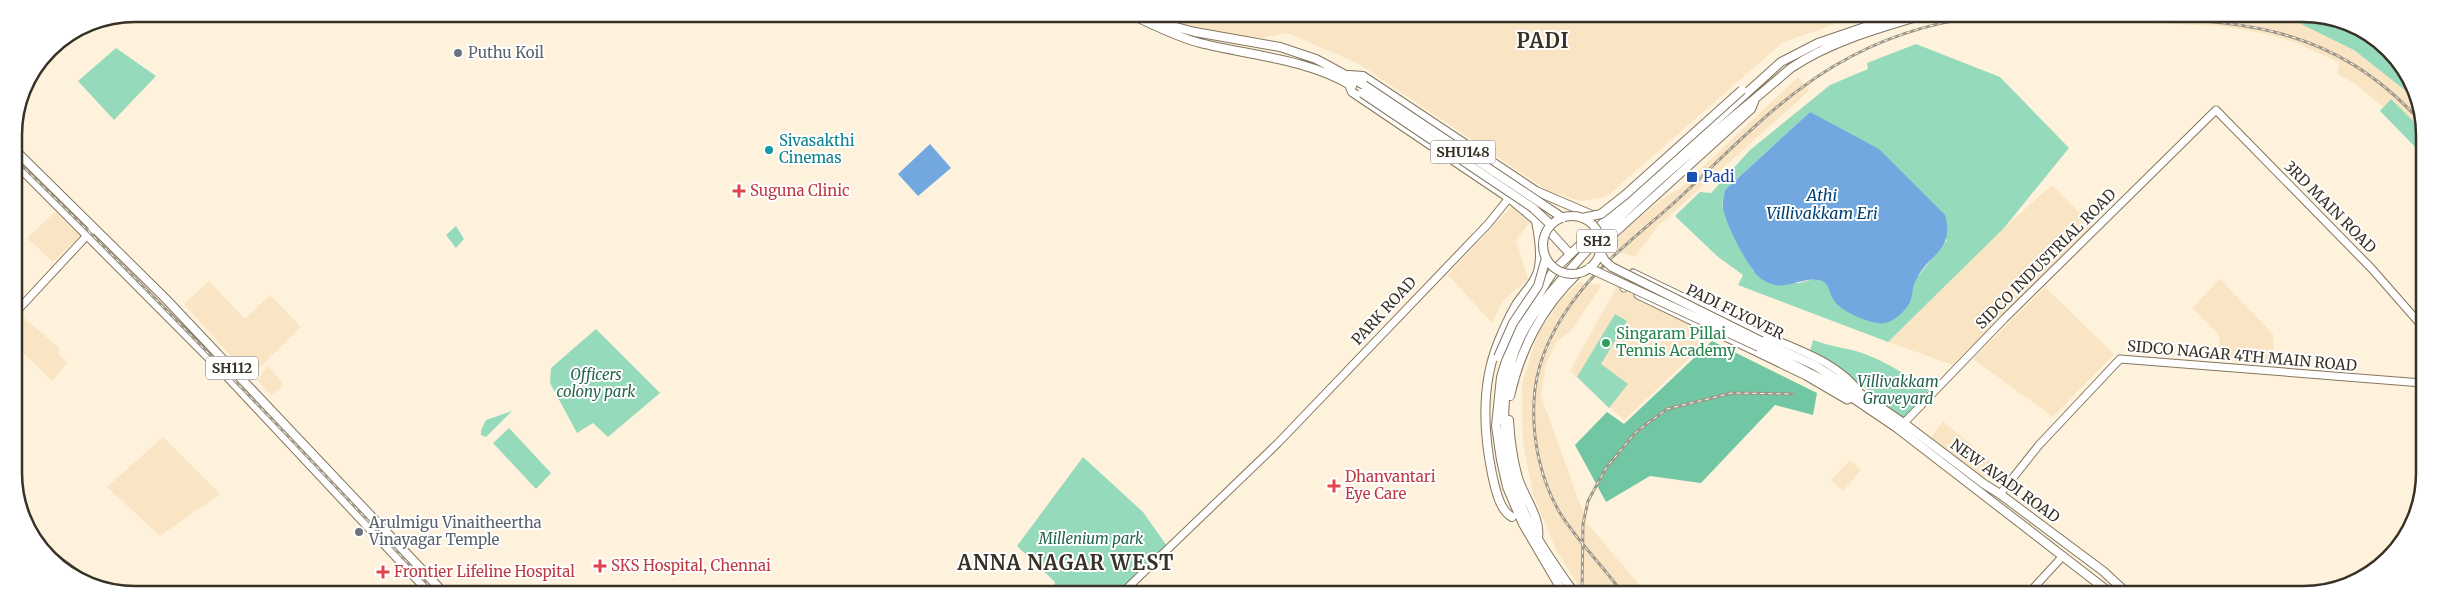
<svg xmlns="http://www.w3.org/2000/svg" width="2438" height="609" viewBox="0 0 2438 609" font-family="Merriweather,serif">
<rect width="100%" height="100%" fill="#fef2dc"/>
<!-- built -->
<path fill="#f9e5c3" d="M1162 15 1859 16 1783 42 1606 197 1582 201 1550 192 1359 64 1287 33 1262 38 1191 30Z
M1969 16H2327L2389 50 2422 112V148L2400 121 2354 83 2337 74 2340 63 2297 43 2263 33 2219 26 2133 22 2010 21 1971 23Z
M1798 77 1809 91 1658 226 1635 257 1622 253 1613 243 1627 228 1662 199 1679 189Z
M2052 185 2093 226 1953 365 1888 342 2004 228Z
M1512 206 1531 221 1516 240 1528 279 1502 302 1492 323 1448 275Z
M55 212 80 236 53 262 27 238Z
M2220 279 2273 334 2274 366 2220 359 2219 335 2192 308Z
M209 281 245 319 270 295 301 327 250 377 184 304Z
M1579 282 1602 285 1572 329 1556 343 1546 364 1541 396 1587 523 1647 594H1584L1557 552 1533 494 1523 444 1522 383 1538 333 1562 299Z
M1617 286 1713 336 1624 420 1570 371Z
M2045 287 2114 354 2053 417 1973 359Z
M22 316 60 349 59 354 67 363 52 381 15 345V323Z
M267 365 284 385 271 395 258 381Z
M1943 421 1995 465 1982 481 1930 439Z
M163 437 220 494 160 536 107 487Z
M1850 460 1861 470 1843 491 1831 480Z"/>
<!-- green -->
<path fill="#94dabb" fill-rule="evenodd" d="M2269 16H2327L2383 46 2395 61 2415 98 2354 50 2299 23Z
M1916 44 2000 77 2069 148 2004 228 1888 342 1738 285 1743 275 1717 256 1675 216 1700 192 1711 193 1750 150 1830 85 1868 69 1867 63ZM1810 112 1947 240 1915 280 1835 302C1831 295 1829 286 1823 281 1814 276 1805 283 1796 283 1782 283 1766 275 1753 271L1726 219 1722 206 1725 190Z
M116 48 156 76 114 120 78 81Z
M2391 99 2422 130V154L2380 111Z
M456 226 464 239 456 248 446 235Z
M1615 314 1627 321 1601 364 1628 384 1609 408 1577 377Z
M596 329 660 393 608 437 593 423 577 433 550 383 551 368Z
M1813 340C1826 345 1839 347 1852 350 1879 357 1906 374 1929 390L1904 419 1859 383 1810 351Z
M512 411 486 437 481 435V430L486 420Z
M509 428 551 473 536 489 493 443Z
M1083 457 1143 512 1167 546 1114 594H1053L1055 582 1017 546Z"/>
<!-- forest -->
<path fill="#71c7a3" d="M1712 341 1817 393 1813 415 1775 405 1701 483 1650 476 1606 502 1575 445 1607 412 1624 424Z"/>
<!-- water -->
<path fill="#72a8df" d="M1810 112 1879 149 1945 215C1955 251 1929 253 1916 280 1912 286 1913 295 1910 302 1904 313 1890 326 1877 323 1865 321 1844 312 1836 303 1829 296 1830 282 1819 280 1806 277 1786 288 1775 285 1766 283 1757 277 1753 270 1742 255 1727 226 1723 209 1722 203 1724 196 1725 190Z
M930 144 951 168 918 196 898 174Z"/>
<g fill="none" stroke-linecap="round" stroke-linejoin="round">
<!-- secondary casing -->
<g stroke="#84765e" stroke-width="9">
<path id="secondary" d="M1624 288 1633 273C1674 293 1716 313 1757 332 1792 348 1839 361 1861 394
M1638 295 1806 376 1847 400 1853 398
M15 313 94 228
M1901 426 2004 319 2216 110 2372 269 2422 326
M2000 494 2039 445 2120 359 2422 383
M44 550 80 576
M1121 594 1278 443 1488 224 1509 198
M2027 595 2062 557"/>
</g>
<!-- primary casing -->
<g stroke="#84765e" stroke-width="10">
<path id="primary" d="M1132 15C1154 25 1177 37 1200 43 1248 55 1308 59 1352 86
M1145 15 1161 23 1195 32 1280 47 1316 59 1364 85
M1349 75 1363 76 1536 191 1592 215
M1349 84 1352 92 1509 198 1550 232 1570 254
M14 149 165 298 444 593
M14 162 226 375 430 593
M1601 245 1751 109 1754 102
M1761 341 1814 365 1861 394 1905 424 1984 484 2000 494 2103 571 2129 595
M1759 347 1835 386 1897 428 2113 595
M1510 396C1521 348 1541 309 1578 273
M1509 420C1510 440 1513 460 1518 478 1524 497 1541 518 1538 537
M1512 517C1499 510 1495 487 1492 474 1483 430 1481 385 1498 343 1503 330 1509 317 1516 305 1522 295 1533 285 1537 274 1543 259 1539 236 1536 221
M1564 594 1523 524 1507 487 1501 460 1496 426 1501 377 1515 332 1554 270 1608 218 1781 62 1818 43 1897 16
M1575 594C1554 564 1530 532 1518 496 1499 445 1498 375 1526 327 1539 304 1558 284 1575 264 1639 191 1718 131 1791 68 1830 42 1876 29 1920 16"/>
</g>
<!-- secondary -->
<use href="#secondary" stroke="#fff" stroke-width="7"/>
<!-- primary -->
<use href="#primary" stroke="#fff" stroke-width="8"/>
<!-- rail casing -->
<g stroke="#a09786" stroke-width="3">
<path id="rail" d="M2062 16C2204 22 2317 6 2422 123
M2387 48 2391 54
M14 158C159 299 298 446 436 593
M1582 594 1583 524 1588 501 1606 468 1636 432 1667 409 1732 393 1793 394
M1623 594C1604 567 1578 542 1560 513 1541 481 1532 440 1534 402 1535 367 1551 332 1571 304 1599 264 1639 234 1675 202 1731 150 1784 91 1852 56 1896 33 1947 18 1996 16"/>
</g>
<!-- rail -->
<use href="#rail" stroke="#fff" stroke-width="1" stroke-dasharray="4" stroke-linecap="butt"/>
<!-- primary-bridge casing -->
<g stroke="#84765e" stroke-width="10" stroke-linecap="butt">
<path id="primary-bridge" d="M1364 85 1563 218
M1362 93 1533 208 1551 225
M1543 245a29 29 0 1 1 58 0a29 29 0 1 1-58 0Z
M1582 218 1601 214 1625 195 1742 90
M1600 252 1605 261 1612 267 1761 341
M1589 268 1759 347
M1498 357 1513 323 1538 286 1546 258"/>
</g>
<!-- primary-bridge -->
<use href="#primary-bridge" stroke="#fff" stroke-width="8"/>
</g>
<!-- markers -->
<g fill="#6b7280" stroke="#fff" stroke-width="2">
<circle cx="458" cy="53" r="5"/>
<circle cx="359" cy="532" r="5"/>
</g>
<circle fill="#0f9aa8" stroke="#fff" stroke-width="2" cx="769" cy="150" r="5"/>
<rect fill="#1a4fb4" stroke="#fff" stroke-width="2" x="1686" y="171" width="12" height="12" rx="2.5"/>
<g fill="#e0444e" stroke="#fff" stroke-width="2">
<path d="M736.5 183.5h5v5h5v5h-5v5h-5v-5h-5v-5h5z"/>
<path d="M1331.5 478.5h5v5h5v5h-5v5h-5v-5h-5v-5h5z"/>
<path d="M597.5 558.5h5v5h5v5h-5v5h-5v-5h-5v-5h5z"/>
<path d="M380.5 564.5h5v5h5v5h-5v5h-5v-5h-5v-5h5z"/>
</g>
<circle fill="#2e9e5b" stroke="#fff" stroke-width="2" cx="1606" cy="343" r="5"/>
<g text-anchor="middle" stroke-width="4" stroke-linejoin="round" paint-order="stroke">
<!-- shield labels -->
<g fill="#fff" stroke="#736f67" stroke-width="1">
<rect x="1430.5" y="140.5" width="65" height="23" rx="4"/>
<rect x="1577" y="229.5" width="40" height="23" rx="4"/>
<rect x="206" y="356.5" width="52" height="23" rx="4"/>
</g>
<g font-size="14" font-weight="bold" fill="#373126">
<text x="1463" y="157">SHU148</text>
<text x="1597" y="246">SH2</text>
<text x="232" y="373">SH112</text>
</g>
<!-- worship labels -->
<g font-size="15" fill="#5b616d" stroke="#fff" text-anchor="start">
<text x="468" y="58">Puthu Koil</text>
<text x="369" y="528">Arulmigu Vinaitheertha<tspan x="369" dy="17">Vinayagar Temple</tspan></text>
</g>
<!-- culture labels -->
<g font-size="15" fill="#0d838f" stroke="#fff" text-anchor="start">
<text x="779" y="146">Sivasakthi<tspan x="779" dy="17">Cinemas</tspan></text>
</g>
<!-- transit labels -->
<g font-size="15" fill="#164399" stroke="#fff" text-anchor="start">
<text x="1703" y="182">Padi</text>
</g>
<!-- health labels -->
<g font-size="15" fill="#be3a42" stroke="#fff" text-anchor="start">
<text x="750" y="196">Suguna Clinic</text>
<text x="1345" y="482">Dhanvantari<tspan x="1345" dy="17">Eye Care</tspan></text>
<text x="611" y="571">SKS Hospital, Chennai</text>
<text x="394" y="577">Frontier Lifeline Hospital</text>
</g>
<!-- street labels -->
<g font-size="15" fill="#373126" stroke="#fff">
<text transform="translate(2330 207) rotate(45)" y="5">3RD MAIN ROAD</text>
<text transform="translate(2046 259) rotate(-45)" y="5">SIDCO INDUSTRIAL ROAD</text>
<text transform="translate(1384 311) rotate(-47)" y="5">PARK ROAD</text>
<text transform="translate(1735 312) rotate(26)" y="5">PADI FLYOVER</text>
<text transform="translate(2242 356) rotate(5)" y="5">SIDCO NAGAR 4TH MAIN ROAD</text>
<text transform="translate(2005 481) rotate(36)" y="5">NEW AVADI ROAD</text>
</g>
<!-- leisure labels -->
<g font-size="15" fill="#27864d" stroke="#fff" text-anchor="start">
<text x="1616" y="339">Singaram Pillai<tspan x="1616" dy="17">Tennis Academy</tspan></text>
</g>
<!-- park labels -->
<g font-size="15" font-style="italic" fill="#23644b" stroke="#fff">
<text x="596" y="380">Officers<tspan x="596" dy="17">colony park</tspan></text>
<text x="1898" y="387">Villivakkam<tspan x="1898" dy="17">Graveyard</tspan></text>
<text x="1091" y="544">Millenium park</text>
</g>
<!-- water labels -->
<g font-size="16" font-style="italic" fill="#004173" stroke="#fff">
<text x="1822" y="201">Athi<tspan x="1822" dy="18">Villivakkam Eri</tspan></text>
</g>
<!-- district labels -->
<g font-size="20" font-weight="bold" letter-spacing="1" fill="#373126" stroke="#fff">
<text x="1543" y="48">PADI</text>
<text x="1066" y="570">ANNA NAGAR WEST</text>
</g>
</g>
<!-- crop -->
<path d="M0 0H2438V609H0ZM135 22H2303A113 113 0 0 1 2416 135V473A113 113 0 0 1 2303 586H135A113 113 0 0 1 22 473V135A113 113 0 0 1 135 22Z" fill="#fff" fill-rule="evenodd"/>
<path fill="none" stroke="#373126" stroke-width="2.5" d="M135 22H2303A113 113 0 0 1 2416 135V473A113 113 0 0 1 2303 586H135A113 113 0 0 1 22 473V135A113 113 0 0 1 135 22Z"/>
</svg>
